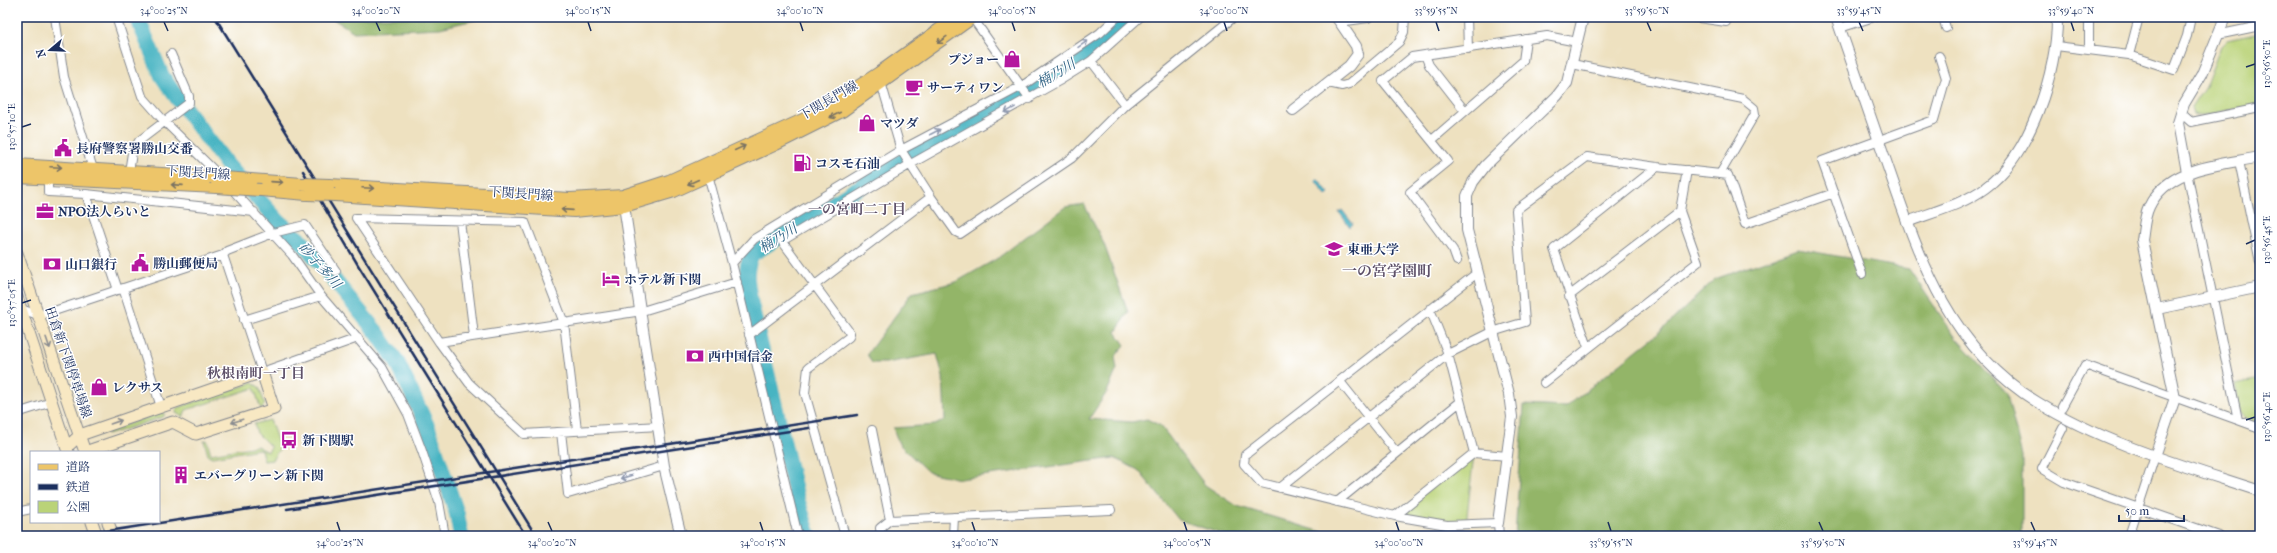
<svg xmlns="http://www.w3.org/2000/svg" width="2277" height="553" viewBox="0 0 2277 553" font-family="'IM FELL French Canon','Noto Serif JP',serif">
<rect width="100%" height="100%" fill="#fff"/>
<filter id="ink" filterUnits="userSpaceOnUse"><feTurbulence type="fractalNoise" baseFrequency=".025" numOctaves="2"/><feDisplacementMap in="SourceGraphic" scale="8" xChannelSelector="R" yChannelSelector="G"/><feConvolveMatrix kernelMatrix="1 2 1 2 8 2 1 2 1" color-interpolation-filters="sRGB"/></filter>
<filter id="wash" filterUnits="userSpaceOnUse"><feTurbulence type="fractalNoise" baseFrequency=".012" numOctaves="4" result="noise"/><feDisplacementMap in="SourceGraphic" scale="16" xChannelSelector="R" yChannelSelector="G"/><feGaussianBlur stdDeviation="0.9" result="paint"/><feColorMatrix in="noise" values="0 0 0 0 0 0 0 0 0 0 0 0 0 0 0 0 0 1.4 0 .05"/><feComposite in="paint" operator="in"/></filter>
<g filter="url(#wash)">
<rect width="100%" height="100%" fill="#eee1c0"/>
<!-- green -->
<path fill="#bad378" stroke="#6a816b" d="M2260 33V104L2199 116 2193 114 2191 108 2205 87 2221 46 2227 40Z
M2260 379V423L2245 418 2240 412 2235 384Z
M252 383 259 387 265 404 261 409 254 388 186 410 183 417 176 413 177 408Z
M163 412 165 414 163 417 107 435 108 431Z
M270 420 280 448 272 460 264 461 261 450 259 449 212 457 208 455 204 441 207 440 211 454 257 446 268 452 271 447 257 433 254 424Z
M1474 453 1466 525 1395 516Z"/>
<!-- forest -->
<path fill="#93b568" stroke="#577263" d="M330 17H487L440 28 354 32Z
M1084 204 1104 244 1128 312 1116 332 1125 345 1115 357 1117 369 1107 392 1089 419 1132 422 1147 419 1161 426 1205 485 1237 506 1335 536H1228L1179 520 1138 470 1114 458 960 479 928 472 899 444 893 428 935 425 945 420 943 376 937 354 886 363H872L867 354 912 293 956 282 998 258 1065 207Z
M1798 249 1909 269 1956 338 2007 394 2022 456V536H1515L1524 405 1566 407 1662 330 1715 279Z"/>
<!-- water -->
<path fill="#47b4c2" stroke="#317290" d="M1317 178 1329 193 1326 195 1315 180Z
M1342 210 1353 224 1350 227 1339 212Z"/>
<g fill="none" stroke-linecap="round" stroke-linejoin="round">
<!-- river -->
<path stroke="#47b4c2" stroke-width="16" d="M137 17 162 76 180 102 228 166 278 221 303 243 321 264 378 334 397 362 428 428 457 514 461 536
M809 536 797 499 750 300C747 283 744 270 752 254L900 162 1076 62 1117 29 1129 17"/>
</g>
</g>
<g filter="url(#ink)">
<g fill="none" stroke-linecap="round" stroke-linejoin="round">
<!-- minor casing -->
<g stroke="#84888f" stroke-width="10">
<path id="minor" d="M55 17 64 77 93 169
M116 17 142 96 164 121 223 179
M972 17 1030 99
M1467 17 1468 49
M1692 17 1726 22
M1943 17 1946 28
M2089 17V50
M1840 28 1874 17
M2217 35 2260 26
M2056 46 2129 55 2174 70 2187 36 2191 17
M1425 55 1429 65 1465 111
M2129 55 2139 17
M1091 61 1125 105
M1328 83 1342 86 1349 84 1399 42 1404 32 1405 17
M2181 113 2191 122 2260 108
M1432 140 1523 61 1526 39
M2239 161 2260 262
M707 171 732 263 798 536
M129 172 132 153 139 141 189 103V96L171 54
M2187 172 2238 420
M1720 174 1728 175 1745 224 1834 193
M48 179V192L86 194 254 212
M231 188 292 255 321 296 382 367 408 414 422 451 439 502 445 536
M86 194 118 290
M931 197 956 232 960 234 1072 158 1125 105 1234 17
M460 221 474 336
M223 255 262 372 358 338
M1457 261 1453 250 1410 192 1448 161 1383 81 1412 57 1547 36 1577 42
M732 263 754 239 901 150 1022 86 1100 33 1117 17
M1477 273 1245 455 1244 464 1261 483 1395 516 1447 525 1498 523 1499 536
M1862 274 1822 161 1934 120 1946 78 1939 56
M123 288 161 407
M1569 296 1680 211 1687 170
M1430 309 1448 354 1474 453
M18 310 21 309 38 315 48 313 223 255 227 251 273 233 305 225 336 271
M244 320 321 296
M749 335 931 197 901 150 880 79
M439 342 642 311 737 282
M1588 347 1554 249 1657 167
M1544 383 1698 262 1680 211
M1342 384 1397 453
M2062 407 2085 365 2260 428
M17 413 52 402
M2063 428 2042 469 2064 482 2219 536
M577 430 564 323 525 222 356 218 439 342 469 383 524 434 659 426
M872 430 890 520
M561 432 568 494 664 466
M1280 488 1448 354 1492 332 1525 322 1516 210 1587 157 1657 167 1720 174 1755 114 1754 108 1743 99 1572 64
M1337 502 1460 402
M17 512 31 509
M1395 516 1474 453 1507 456
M845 536 805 393 808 368 849 337 850 333 782 241 909 165 1059 81 1091 61 1140 17
M881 536 880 528 890 520 1111 510
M953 536 954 517
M2129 536 2155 456"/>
</g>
<!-- tertiary casing -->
<g stroke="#84888f" stroke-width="12">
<path id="tertiary" d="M1336 17 1339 21 1368 17
M1836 17C1854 69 1872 121 1890 173 1921 263 1951 349 2037 402 2105 444 2184 466 2260 491
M1293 110 1349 66 1358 54 1356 46 1339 21
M2187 172 2178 123 2184 104 2202 74 2222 25 2224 17
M623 199 664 466 681 536
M1907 222C1933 212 1962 205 1985 188 2030 156 2058 71 2057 17
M2157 309 2260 287
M2155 456 2175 398 2142 240C2144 229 2144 217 2149 207 2168 166 2222 165 2260 157
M1498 523 1512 417 1509 394 1467 230V196L1473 182 1486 165 1557 96 1567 83 1583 17"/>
</g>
<!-- secondary casing -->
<g stroke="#84888f" stroke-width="13">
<path id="secondary" d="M17 253 85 452
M17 297 68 452
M67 447 80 435 262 372 274 409 196 434 173 422 85 452
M92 522 97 536
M108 522 113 536"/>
</g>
<!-- primary casing -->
<g stroke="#84888f" stroke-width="14">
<path id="primary" d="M17 165 210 177
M17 177 216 187
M251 180 302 184
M329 185 570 199 623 196 669 181 818 113 879 73 957 17
M261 190 307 194
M335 195 574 211 624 206 674 191 776 144 842 111 973 17"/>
</g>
<!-- minor -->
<use href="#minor" stroke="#fff" stroke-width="8"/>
<!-- tertiary -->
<use href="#tertiary" stroke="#fff" stroke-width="10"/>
<!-- secondary -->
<use href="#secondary" stroke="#f8e8c3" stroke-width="11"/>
<!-- primary -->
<use href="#primary" stroke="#edc569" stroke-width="12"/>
<!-- rail -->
<path stroke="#1b2f5e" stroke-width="2.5" d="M215 17 536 536
M303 171 358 265 526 536
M287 509 809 428
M76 536 857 415"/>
<!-- primary-bridge casing -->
<g stroke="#84888f" stroke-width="14" stroke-linecap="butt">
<path id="primary-bridge" d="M210 177 251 180
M302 184 329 185
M216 187 261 190
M307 194 335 195"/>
</g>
<!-- primary-bridge -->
<use href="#primary-bridge" stroke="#edc569" stroke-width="12"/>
</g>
<!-- one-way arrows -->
<defs><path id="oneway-shaft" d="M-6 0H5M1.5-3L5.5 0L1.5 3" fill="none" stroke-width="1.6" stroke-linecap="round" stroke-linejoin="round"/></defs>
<g stroke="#797263">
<use href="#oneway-shaft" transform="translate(942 40) rotate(144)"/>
<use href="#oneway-shaft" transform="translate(835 115) rotate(153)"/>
<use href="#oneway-shaft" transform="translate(740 148) rotate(-25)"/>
<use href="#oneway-shaft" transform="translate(56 167) rotate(3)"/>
<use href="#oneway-shaft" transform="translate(277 182) rotate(4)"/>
<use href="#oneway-shaft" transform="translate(693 182) rotate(156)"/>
<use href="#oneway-shaft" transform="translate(177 185) rotate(-176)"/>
<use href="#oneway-shaft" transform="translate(368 188) rotate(3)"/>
<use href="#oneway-shaft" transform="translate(567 210) rotate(-176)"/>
</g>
<g stroke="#8d97ae">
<use href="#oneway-shaft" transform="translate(1083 44) rotate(-34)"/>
<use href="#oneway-shaft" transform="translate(1010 110) rotate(151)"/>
<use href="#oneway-shaft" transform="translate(935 132) rotate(-28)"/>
<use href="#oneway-shaft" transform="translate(626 477) rotate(164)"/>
</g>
<g stroke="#8a8c90">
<use href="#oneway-shaft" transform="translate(48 343) rotate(71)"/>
<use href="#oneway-shaft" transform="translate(237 421) rotate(162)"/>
<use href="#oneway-shaft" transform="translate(116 422) rotate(-19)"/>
</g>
</g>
<!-- ticks -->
<path fill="none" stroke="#1b2f5e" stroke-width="1.5" d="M164 22 168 31M376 22 380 31M588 22 591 31M800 22 803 31M1012 22 1015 31M1224 22 1227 31M1436 22 1439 31M1647 22 1651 31M1859 22 1863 31M2071 22 2074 31M2246 67 2255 64M22 127 31 124M2246 244 2255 240M22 303 31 300M2246 420 2255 417M337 522 340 531M548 522 552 531M760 522 763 531M972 522 975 531M1184 522 1187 531M1396 522 1399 531M1608 522 1611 531M1819 522 1823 531M2031 522 2035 531"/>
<!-- icons -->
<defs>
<g id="shop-bare" transform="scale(1.38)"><path d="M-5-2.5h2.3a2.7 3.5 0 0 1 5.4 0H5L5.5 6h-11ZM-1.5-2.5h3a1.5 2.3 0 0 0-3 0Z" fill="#b5179e" stroke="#fff" stroke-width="2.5" paint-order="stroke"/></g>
<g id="cafe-bare" transform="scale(1.38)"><path d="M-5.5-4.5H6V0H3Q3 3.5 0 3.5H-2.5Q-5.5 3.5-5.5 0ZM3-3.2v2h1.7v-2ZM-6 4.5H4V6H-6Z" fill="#b5179e" stroke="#fff" stroke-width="2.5" paint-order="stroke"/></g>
<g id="civic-bare" transform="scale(1.38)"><path d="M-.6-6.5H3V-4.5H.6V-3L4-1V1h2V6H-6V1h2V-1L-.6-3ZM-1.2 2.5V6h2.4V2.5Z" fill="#b5179e" stroke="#fff" stroke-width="2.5" paint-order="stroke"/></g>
<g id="fuel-bare" transform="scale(1.38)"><path d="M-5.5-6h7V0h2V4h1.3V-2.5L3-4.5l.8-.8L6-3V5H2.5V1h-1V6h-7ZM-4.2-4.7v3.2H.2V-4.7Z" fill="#b5179e" stroke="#fff" stroke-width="2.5" paint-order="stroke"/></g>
<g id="office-bare" transform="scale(1.38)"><path d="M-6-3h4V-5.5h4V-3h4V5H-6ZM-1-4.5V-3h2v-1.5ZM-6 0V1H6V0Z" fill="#b5179e" stroke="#fff" stroke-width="2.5" paint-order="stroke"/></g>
<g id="university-bare" transform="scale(1.38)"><path d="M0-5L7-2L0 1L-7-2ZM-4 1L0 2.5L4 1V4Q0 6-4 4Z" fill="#b5179e" stroke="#fff" stroke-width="2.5" paint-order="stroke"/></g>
<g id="bank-bare" transform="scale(1.38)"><path d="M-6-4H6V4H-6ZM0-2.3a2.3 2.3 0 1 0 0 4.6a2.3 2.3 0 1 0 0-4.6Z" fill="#b5179e" stroke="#fff" stroke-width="2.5" paint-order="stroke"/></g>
<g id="hotel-bare" transform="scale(1.38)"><path d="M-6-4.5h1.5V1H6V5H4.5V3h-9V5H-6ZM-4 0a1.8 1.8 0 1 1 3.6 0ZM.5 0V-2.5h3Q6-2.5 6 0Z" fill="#b5179e" stroke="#fff" stroke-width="2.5" paint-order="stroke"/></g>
<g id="bus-bare" transform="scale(1.38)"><path d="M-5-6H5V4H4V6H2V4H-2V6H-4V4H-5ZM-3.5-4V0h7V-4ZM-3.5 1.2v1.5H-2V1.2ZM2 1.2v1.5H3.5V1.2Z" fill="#b5179e" stroke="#fff" stroke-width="2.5" paint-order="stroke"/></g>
<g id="building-bare" transform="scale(1.38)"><path d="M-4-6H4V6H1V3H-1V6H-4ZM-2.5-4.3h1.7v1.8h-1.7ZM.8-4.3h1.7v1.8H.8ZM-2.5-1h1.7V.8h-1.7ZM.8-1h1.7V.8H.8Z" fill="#b5179e" stroke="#fff" stroke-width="2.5" paint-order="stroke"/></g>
</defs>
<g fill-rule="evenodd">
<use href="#shop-bare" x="1012" y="59"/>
<use href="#cafe-bare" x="914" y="87"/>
<use href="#shop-bare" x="867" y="123"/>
<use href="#civic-bare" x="63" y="148"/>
<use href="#fuel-bare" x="802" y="163"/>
<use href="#office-bare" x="45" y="211"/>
<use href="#university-bare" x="1334" y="249"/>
<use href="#civic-bare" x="140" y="263"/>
<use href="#bank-bare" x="52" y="264"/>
<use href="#hotel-bare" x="611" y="279"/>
<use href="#bank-bare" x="695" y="356"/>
<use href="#shop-bare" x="99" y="387"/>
<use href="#bus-bare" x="289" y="440"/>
<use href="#building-bare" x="181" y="475"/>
</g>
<g text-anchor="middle" stroke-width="3" stroke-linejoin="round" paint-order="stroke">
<!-- poi labels -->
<g font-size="13" font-weight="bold" fill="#1b2f5e" stroke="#fff" text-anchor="start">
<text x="999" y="64" text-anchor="end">プジョー</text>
<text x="927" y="92">サーティワン</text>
<text x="880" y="128">マツダ</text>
<text x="76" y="153">長府警察署勝山交番</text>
<text x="815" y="168">コスモ石油</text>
<text x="58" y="216">NPO法人らいと</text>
<text x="1347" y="254">東亜大学</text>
<text x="153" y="268">勝山郵便局</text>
<text x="65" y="269">山口銀行</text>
<text x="624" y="284">ホテル新下関</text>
<text x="708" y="361">西中国信金</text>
<text x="112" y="392">レクサス</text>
<text x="302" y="445">新下関駅</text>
<text x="194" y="480">エバーグリーン新下関</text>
</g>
<!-- street labels -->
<g font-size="13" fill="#1b2f5e" stroke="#fff">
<text transform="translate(828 100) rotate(-30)" y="5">下関長門線</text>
<text transform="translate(198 172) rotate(4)" y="5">下関長門線</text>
<text transform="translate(521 193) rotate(4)" y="5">下関長門線</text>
<text transform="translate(69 362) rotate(71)" y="5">田倉新下関停車場線</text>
</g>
<!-- water labels -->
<g font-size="14" font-style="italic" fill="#2a5e81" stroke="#fff">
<text transform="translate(1056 73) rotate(-31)" y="5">楠乃川</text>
<text transform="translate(778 238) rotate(-32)" y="5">楠乃川</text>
<text transform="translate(320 265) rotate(49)" y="5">砂子多川</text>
</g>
<!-- neighbourhood labels -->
<g font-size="14" font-weight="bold" fill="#5f526a" stroke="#fff">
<text x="857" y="214">一の宮町二丁目</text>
<text x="256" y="378">秋根南町一丁目</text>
</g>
<!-- quarter labels -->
<g font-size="15" font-weight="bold" fill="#5f526a" stroke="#fff">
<text x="1387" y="276">一の宮学園町</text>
</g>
</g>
<!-- margin -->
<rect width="2277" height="553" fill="none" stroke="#fff" stroke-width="44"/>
<!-- legend -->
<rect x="30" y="451" width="130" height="72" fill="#ffffff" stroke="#a4acbf"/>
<rect x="38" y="464" width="20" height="6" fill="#edc569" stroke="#a4acbf"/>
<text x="66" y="471" font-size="12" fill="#1b2f5e">道路</text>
<rect x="38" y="484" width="20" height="6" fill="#1b2f5e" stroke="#a4acbf"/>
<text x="66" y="491" font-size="12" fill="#1b2f5e">鉄道</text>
<rect x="38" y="501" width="20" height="12" fill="#bad378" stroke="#a4acbf"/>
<text x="66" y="511" font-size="12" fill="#1b2f5e">公園</text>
<!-- north arrow -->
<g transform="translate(50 50) rotate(251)" stroke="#ffffff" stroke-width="3" paint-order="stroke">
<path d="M0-3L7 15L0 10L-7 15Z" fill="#1b2f5e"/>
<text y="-6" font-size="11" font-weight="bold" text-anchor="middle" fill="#1b2f5e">N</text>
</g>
<!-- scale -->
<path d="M2119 515v6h65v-6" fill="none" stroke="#1b2f5e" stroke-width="2"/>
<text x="2125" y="515" font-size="12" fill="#1b2f5e" stroke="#ffffff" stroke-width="3" paint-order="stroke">50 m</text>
<rect x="22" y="22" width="2233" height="509" fill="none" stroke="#1b2f5e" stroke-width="1.5"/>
<g font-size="10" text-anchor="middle" fill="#1b2f5e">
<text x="164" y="14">34°00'25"N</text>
<text x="376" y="14">34°00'20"N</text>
<text x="588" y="14">34°00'15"N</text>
<text x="800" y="14">34°00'10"N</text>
<text x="1012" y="14">34°00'05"N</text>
<text x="1224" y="14">34°00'00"N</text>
<text x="1436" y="14">33°59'55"N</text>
<text x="1647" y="14">33°59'50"N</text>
<text x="1859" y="14">33°59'45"N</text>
<text x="2071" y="14">33°59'40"N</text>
<text transform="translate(2266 64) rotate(-90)" y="4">130°56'50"E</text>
<text transform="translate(11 127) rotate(-90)" y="4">130°57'10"E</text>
<text transform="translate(2266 240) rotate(-90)" y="4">130°56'45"E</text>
<text transform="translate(11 303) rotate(-90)" y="4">130°57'05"E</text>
<text transform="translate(2266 417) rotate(-90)" y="4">130°56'40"E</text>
<text x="340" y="546">34°00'25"N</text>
<text x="552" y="546">34°00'20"N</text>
<text x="763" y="546">34°00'15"N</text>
<text x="975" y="546">34°00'10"N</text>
<text x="1187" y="546">34°00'05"N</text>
<text x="1399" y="546">34°00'00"N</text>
<text x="1611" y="546">33°59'55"N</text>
<text x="1823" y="546">33°59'50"N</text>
<text x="2035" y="546">33°59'45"N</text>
</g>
</svg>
